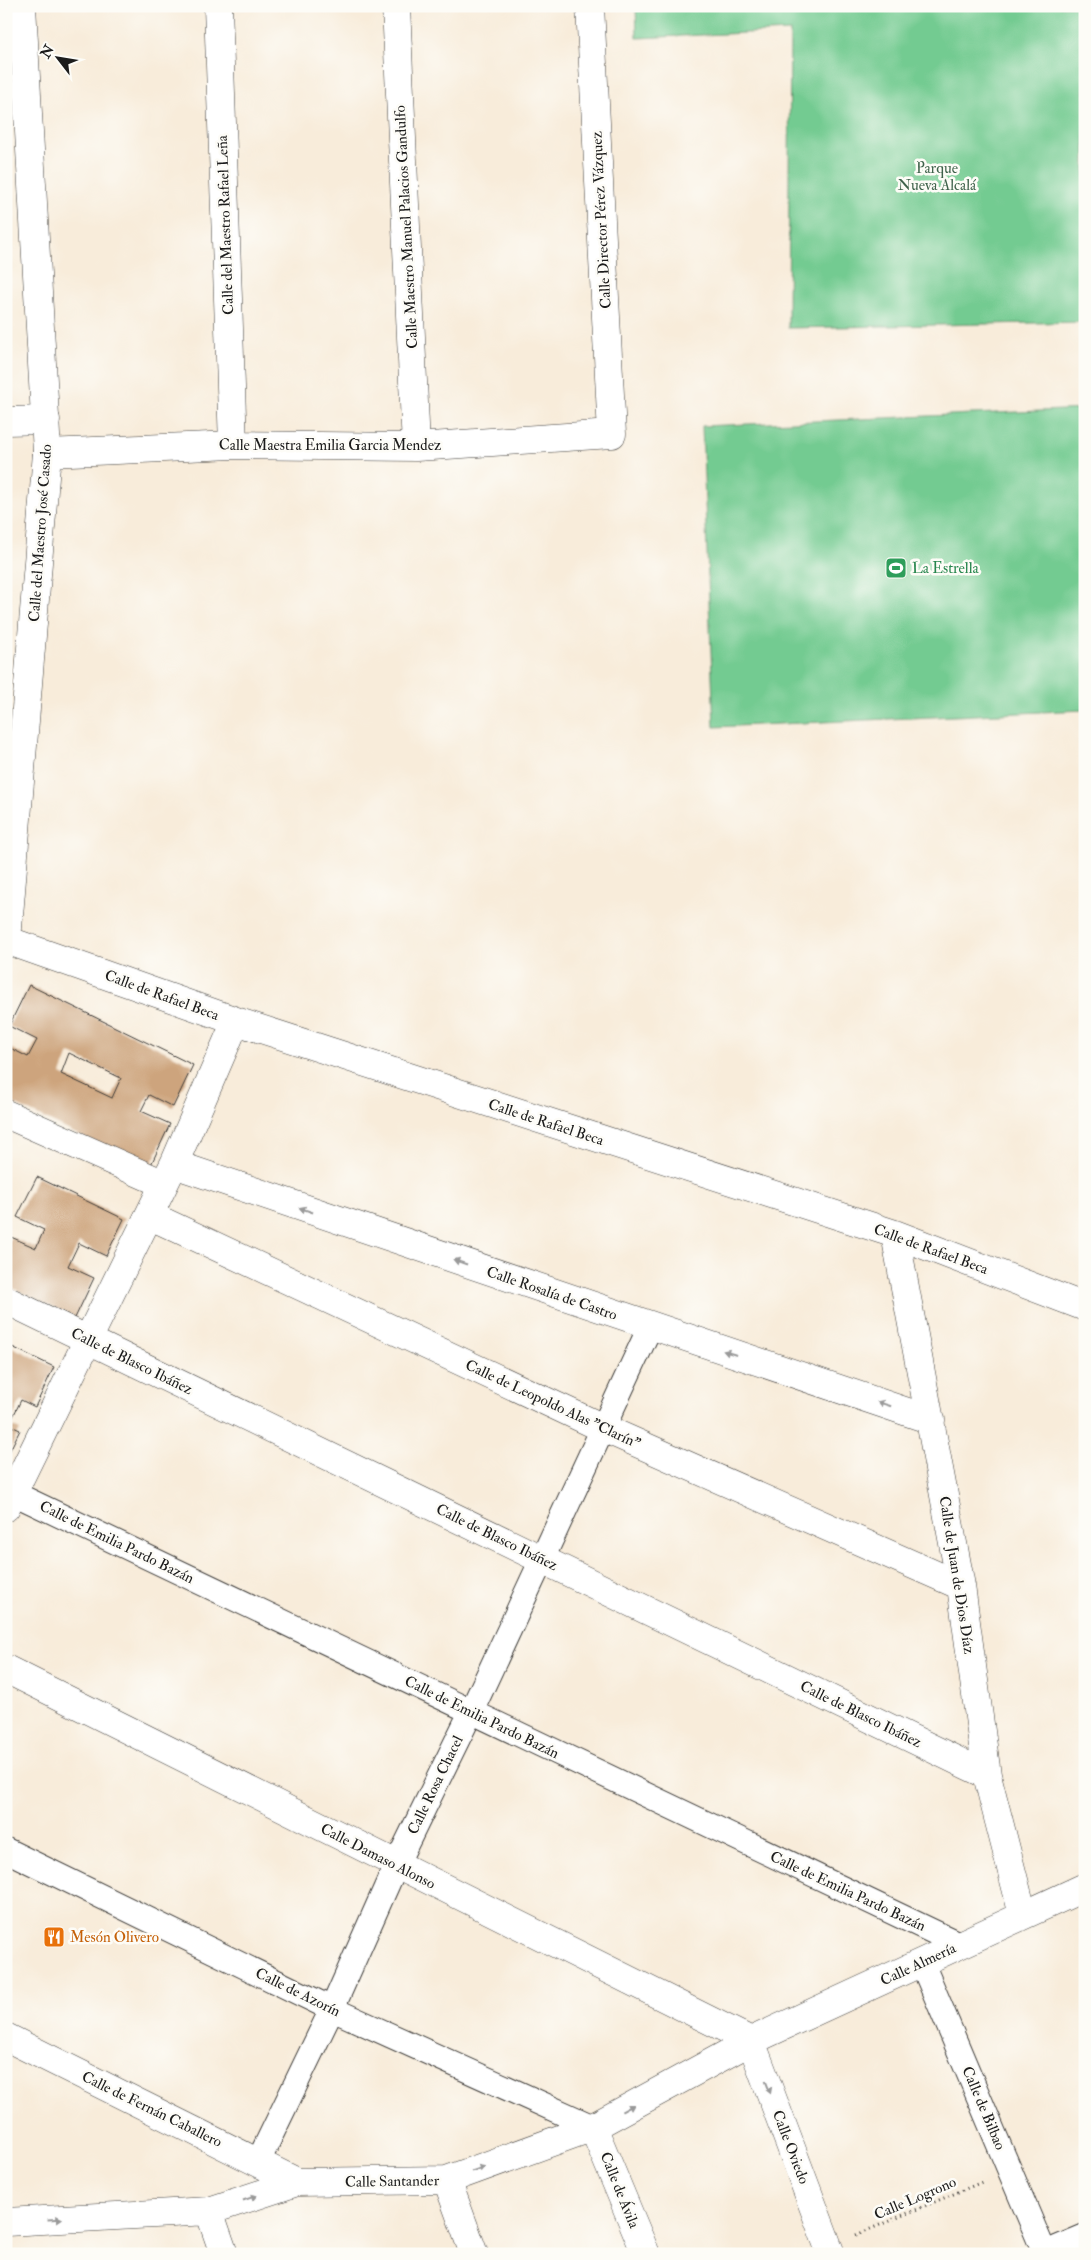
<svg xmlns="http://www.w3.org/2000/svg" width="1091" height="2260" viewBox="0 0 1091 2260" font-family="'IM FELL Double Pica',serif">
<rect width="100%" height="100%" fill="#fdfcf7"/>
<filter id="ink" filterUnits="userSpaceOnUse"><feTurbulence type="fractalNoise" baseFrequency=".02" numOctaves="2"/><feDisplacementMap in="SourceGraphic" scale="10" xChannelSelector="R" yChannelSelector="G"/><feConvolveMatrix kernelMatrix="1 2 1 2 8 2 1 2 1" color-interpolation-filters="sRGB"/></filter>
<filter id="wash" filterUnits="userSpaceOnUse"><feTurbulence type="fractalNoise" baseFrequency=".0096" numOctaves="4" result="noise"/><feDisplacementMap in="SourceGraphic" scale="20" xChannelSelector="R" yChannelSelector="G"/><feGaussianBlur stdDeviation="1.12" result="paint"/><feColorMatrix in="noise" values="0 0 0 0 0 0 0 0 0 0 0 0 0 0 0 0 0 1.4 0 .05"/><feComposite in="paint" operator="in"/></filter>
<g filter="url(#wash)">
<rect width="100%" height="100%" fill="#f8ecda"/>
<!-- green -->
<path fill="#73cb91" stroke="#487456" d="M636 6H1085V322L788 328 790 31 637 38Z
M1085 409V710L714 727 702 426Z"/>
<g id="blocks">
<!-- building -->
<path fill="#cda47d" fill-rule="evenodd" d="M29 985 193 1065 173 1107 149 1095 141 1111 170 1124 149 1169 6 1100V1046L28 1057 37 1040 9 1026ZM69 1053 121 1078 112 1098 61 1074Z
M37 1177 124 1219 106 1256 79 1243 68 1266 94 1278 75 1318 6 1285V1247L11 1237 36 1248 44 1230 17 1217Z
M6 1344 54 1367 35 1407 21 1400 9 1425 20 1430 6 1458Z"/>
</g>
</g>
<g filter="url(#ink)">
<use href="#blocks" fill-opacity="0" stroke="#3d3b38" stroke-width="1"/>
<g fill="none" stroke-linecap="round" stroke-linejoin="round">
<!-- pedestrian casing -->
<g stroke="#3d3b38" stroke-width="26">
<path id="pedestrian" d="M13 1493 959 1944
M6 1850 332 2009 593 2127
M922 1963 1045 2254
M258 2162 332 2009 396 1865 471 1712 650 1327
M1045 2253 1085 2236"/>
</g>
<!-- minor casing -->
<g stroke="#3d3b38" stroke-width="29">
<path id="minor" d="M218 6 233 445
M396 6 416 447
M6 421 46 420
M47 453 233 445 416 447 612 434 590 6
M6 940 236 1021 895 1234 1085 1307
M6 1114 164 1184
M174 1164 931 1420
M149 1215 603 1428 961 1586
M895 1234 961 1586 987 1775 1023 1915
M6 1300 987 1775
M6 1507 174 1164 236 1021
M6 1669 751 2041
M6 2037 297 2182
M751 2041 831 2254
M593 2127 646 2254
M447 2180 474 2254
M209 2211 224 2254
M6 2222 209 2211 297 2182 447 2180 593 2127 751 2041 1085 1887"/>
</g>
<!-- tertiary casing -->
<g stroke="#3d3b38" stroke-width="29">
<path id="tertiary" d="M7 940 47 453 22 6"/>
</g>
<!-- path -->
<path stroke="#3d3b38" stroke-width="3" stroke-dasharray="1 4" stroke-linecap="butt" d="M856 2235 982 2182"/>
<!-- pedestrian -->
<use href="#pedestrian" stroke="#fff" stroke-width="24"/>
<!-- minor -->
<use href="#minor" stroke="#fff" stroke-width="28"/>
<!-- tertiary -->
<use href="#tertiary" stroke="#fff" stroke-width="28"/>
</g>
<!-- one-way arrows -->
<defs><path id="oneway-solid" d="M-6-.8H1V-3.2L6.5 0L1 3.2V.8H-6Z" transform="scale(1.25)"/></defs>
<g fill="#999">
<use href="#oneway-solid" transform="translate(306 1210) rotate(-161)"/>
<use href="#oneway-solid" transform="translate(460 1262) rotate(-161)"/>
<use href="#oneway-solid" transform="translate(730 1353) rotate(-162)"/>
<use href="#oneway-solid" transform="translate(884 1404) rotate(-162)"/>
<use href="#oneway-solid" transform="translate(768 2087) rotate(69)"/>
<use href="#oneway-solid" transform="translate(628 2108) rotate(-29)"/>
<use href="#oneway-solid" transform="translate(478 2169) rotate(-20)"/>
<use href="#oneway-solid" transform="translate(250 2198) rotate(-19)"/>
<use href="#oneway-solid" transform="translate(55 2219) rotate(-3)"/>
</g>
</g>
<!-- icons -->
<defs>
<g id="stadium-square" transform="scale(1.125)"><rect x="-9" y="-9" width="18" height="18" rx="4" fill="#2e9e5b" stroke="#fdfcf7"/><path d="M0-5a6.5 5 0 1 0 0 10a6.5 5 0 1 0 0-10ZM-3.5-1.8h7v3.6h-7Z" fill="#fff"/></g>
<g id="restaurant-square" transform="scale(1.125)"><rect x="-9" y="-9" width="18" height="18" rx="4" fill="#e8710a" stroke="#fdfcf7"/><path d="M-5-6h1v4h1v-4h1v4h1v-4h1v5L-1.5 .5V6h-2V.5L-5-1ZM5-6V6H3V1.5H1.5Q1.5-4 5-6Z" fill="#fff"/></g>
</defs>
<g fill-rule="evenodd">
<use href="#stadium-square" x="896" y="568"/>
<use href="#restaurant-square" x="54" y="1937"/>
</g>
<g text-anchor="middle" stroke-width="5" stroke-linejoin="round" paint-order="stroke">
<!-- park labels -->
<g font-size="15" fill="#3f624b" stroke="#fdfcf7">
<text x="937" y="173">Parque<tspan x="937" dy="17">Nueva Alcalá</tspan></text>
</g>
<!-- street labels -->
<g font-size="15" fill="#1c1c1c" stroke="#fdfcf7">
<text transform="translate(601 220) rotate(-93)" y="5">Calle Director Pérez Vázquez</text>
<text transform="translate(225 225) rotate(-92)" y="5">Calle del Maestro Rafael Leña</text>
<text transform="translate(406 227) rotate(-93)" y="5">Calle Maestro Manuel Palacios Gandulfo</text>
<text x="330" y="450">Calle Maestra Emilia Garcia Mendez</text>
<text transform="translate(40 533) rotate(-86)" y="5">Calle del Maestro José Casado</text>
<text transform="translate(162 995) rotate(20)" y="5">Calle de Rafael Beca</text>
<text transform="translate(546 1122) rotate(18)" y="5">Calle de Rafael Beca</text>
<text transform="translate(931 1249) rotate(20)" y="5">Calle de Rafael Beca</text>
<text transform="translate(552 1293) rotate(19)" y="5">Calle Rosalía de Castro</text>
<text transform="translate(132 1361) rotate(26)" y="5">Calle de Blasco Ibáñez</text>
<text transform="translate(553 1404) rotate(25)" y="5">Calle de Leopoldo Alas "Clarín"</text>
<text transform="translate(497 1537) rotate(26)" y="5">Calle de Blasco Ibáñez</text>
<text transform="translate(117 1542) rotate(26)" y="5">Calle de Emilia Pardo Bazán</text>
<text transform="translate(957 1575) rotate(81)" y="5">Calle de Juan de Dios Díaz</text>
<text transform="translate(861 1714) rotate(26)" y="5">Calle de Blasco Ibáñez</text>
<text transform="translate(482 1717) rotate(26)" y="5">Calle de Emilia Pardo Bazán</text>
<text transform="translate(435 1785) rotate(-64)" y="5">Calle Rosa Chacel</text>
<text transform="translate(378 1856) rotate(27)" y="5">Calle Damaso Alonso</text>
<text transform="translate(848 1891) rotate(25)" y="5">Calle de Emilia Pardo Bazán</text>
<text transform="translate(918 1964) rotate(-25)" y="5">Calle Almería</text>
<text transform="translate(298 1992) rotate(26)" y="5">Calle de Azorín</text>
<text transform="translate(984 2108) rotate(67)" y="5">Calle de Bilbao</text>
<text transform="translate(152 2109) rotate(26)" y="5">Calle de Fernán Caballero</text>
<text transform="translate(791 2147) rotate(69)" y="5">Calle Oviedo</text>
<text transform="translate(392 2181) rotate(-1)" y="5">Calle Santander</text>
<text transform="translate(620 2190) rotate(68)" y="5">Calle de Ávila</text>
<text transform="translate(915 2198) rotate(-23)" y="5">Calle Logrono</text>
</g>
<!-- leisure labels -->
<g font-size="15" fill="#27864d" stroke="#fdfcf7" text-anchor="start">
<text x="912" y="573">La Estrella</text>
</g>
<!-- food labels -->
<g font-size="15" fill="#c56008" stroke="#fdfcf7" text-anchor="start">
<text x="70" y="1942">Mesón Olivero</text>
</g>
</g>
<!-- margin -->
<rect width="1091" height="2260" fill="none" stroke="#fdfcf7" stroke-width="25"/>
<!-- north arrow -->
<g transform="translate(58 58) rotate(301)" stroke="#fdfcf7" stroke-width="4" paint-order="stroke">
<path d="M0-4L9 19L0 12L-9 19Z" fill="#1c1c1c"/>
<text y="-8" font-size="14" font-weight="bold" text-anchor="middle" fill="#1c1c1c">N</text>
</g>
</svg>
